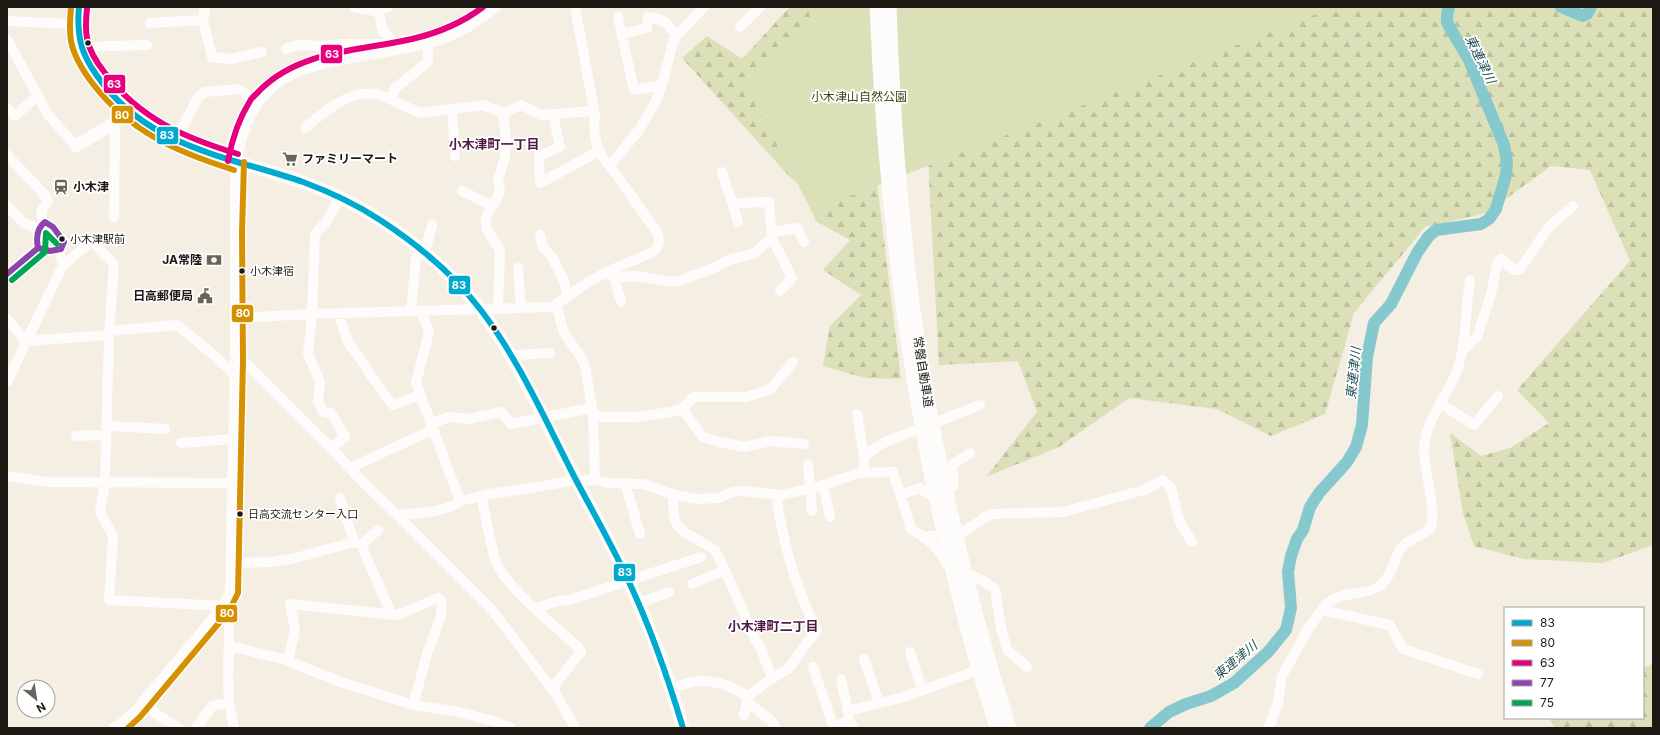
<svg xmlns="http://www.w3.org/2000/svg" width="1660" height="735" viewBox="0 0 1660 735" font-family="Inter,'Noto Sans JP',sans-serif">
<defs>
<pattern id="grass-dots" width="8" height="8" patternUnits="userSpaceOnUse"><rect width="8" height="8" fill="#dbe0b8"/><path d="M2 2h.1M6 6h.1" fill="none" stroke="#bbc09d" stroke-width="1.8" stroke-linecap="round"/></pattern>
<pattern id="forest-firs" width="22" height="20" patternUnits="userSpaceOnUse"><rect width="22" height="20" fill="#dbe0b8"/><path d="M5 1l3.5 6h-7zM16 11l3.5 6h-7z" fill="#bbc09d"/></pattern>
</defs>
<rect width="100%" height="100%" fill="#f4eee3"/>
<!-- grass -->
<path fill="url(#grass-dots)" d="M46 227 50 229 60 241 57 247C42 249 40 245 42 231Z"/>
<!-- forest -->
<path fill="url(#forest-firs)" d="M791 7H875L871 134 901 379 865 378 823 366 830 326 861 295 823 270 850 240 816 221 800 185 789 176 682 58 707 36 742 59 786 11Z
M920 7H1653V545L1603 563 1524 559 1474 546 1463 513 1450 433 1481 456 1510 448 1549 423 1517 390 1630 261 1590 170 1551 166 1487 213 1425 227 1354 313 1325 414 1271 436 1217 409 1129 398 1059 447 986 477 1037 412 1018 361 939 365Z
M1653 663V728H1555L1549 718H1643V669Z"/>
<!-- green -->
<path fill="#dbe0b8" d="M809 7H1335L812 211 742 79 810 20Z"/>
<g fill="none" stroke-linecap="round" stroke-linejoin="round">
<!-- river -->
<path stroke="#85c8ce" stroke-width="12" d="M1561 7 1583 16 1587 14 1591 7
M1150 728 1169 712 1186 704 1211 696 1234 683 1268 652 1286 630 1291 608 1288 572 1291 556 1297 539 1303 530 1310 507 1319 493 1347 462 1356 447 1362 425 1367 357 1374 323 1391 304 1417 253 1428 237 1436 230 1481 224 1489 219 1496 209 1506 175 1507 162 1504 145 1468 58 1450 28 1447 22V15L1449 7"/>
<!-- minor -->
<path stroke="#fdfcfb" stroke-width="10" d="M205 7 203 20 212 57 231 59 262 52
M354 7 375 11 388 7
M378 10 383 31 394 43
M618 17 634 90 662 85
M7 21 77 24
M150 23 203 20
M740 27 760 7
M622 34 647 28 648 17C664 20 669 22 676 37
M7 39 48 115 76 146
M80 47 147 45
M286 49 298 45 324 46 341 44H428V62L394 89 393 95 387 98C357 83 327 109 305 128
M387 98 420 113 483 105 503 113 521 105 541 115 594 111
M7 108 15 116 37 96
M452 109 455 156
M553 114 560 147 539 156 540 183 599 151
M113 124 115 128 114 217
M176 140 198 97 205 92 238 89 258 103
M7 155 44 194 48 201 41 211 43 223
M614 161 639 130 655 103 662 85 673 42 678 34 704 7
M462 191 493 206
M732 203 738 222
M7 206 24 223 39 229
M772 232 797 228 804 242
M540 235 543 247 552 257 563 279 568 296
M772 238 792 278 780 291
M63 265 89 244H94L114 264 109 335 105 483 100 512 113 536 109 600 223 606
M518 268 521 307
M606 273 614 277 637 276 672 282 679 281 716 267 731 259 753 254 772 238 769 202 732 203 722 172
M7 274 38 248
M614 277 621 302
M556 304 564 333 581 357 585 366 593 413 595 480
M498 308 500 250 486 228V218L489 210 495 203 500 190 498 180 505 157 506 139 503 113
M411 311 416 258 427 245 432 225
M338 313 347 340 386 397 393 405 420 395
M235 318 312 314 552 307 590 281 613 269 653 252C660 245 660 241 657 232L610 166C597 154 592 133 595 115L575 7
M7 319 26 341 109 335
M110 331 177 325 214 355 234 374
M1462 351 1477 337 1491 294 1497 263 1501 259 1514 270H1519L1549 227 1573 206
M235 352 331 448 345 437 331 413 323 412 318 401 320 382 308 354 312 314 315 234 326 222 341 197
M511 357 517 355 550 353
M7 382 63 265 59 251
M1441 404 1474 425 1498 396
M680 410 694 397H746L771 389 793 362
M593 413 601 417H637L683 410 703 437 720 442 744 447 771 441 804 444
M857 414 864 456
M430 424 449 417 469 419 501 412 511 424 592 408
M107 426 165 429
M76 436 106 435
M181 443 233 439
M331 448 364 483 397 515C414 513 447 513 460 501L416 383 429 332 421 311
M808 464 812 511
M350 468 432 430
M864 473V456L883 443 980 405
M7 476 47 482 233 483
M625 483 640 534
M578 484 588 480H595L608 483 643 484 675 495 698 499 719 498 732 492 743 491 781 495 816 487 859 473 893 472 911 529 927 539 938 550 948 565 982 580 995 589 1001 628 1007 650 1027 667
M823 485 830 517
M673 495 674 518 678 526 686 533 715 550 725 570 756 641 761 648 772 679
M900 495 920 488 928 494 954 486 952 465 970 453
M481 496C486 516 490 543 496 562 505 586 557 628 577 646L581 652 555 684V693L575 728
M460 501 489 494 525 489 576 480
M397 515 492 610 555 693
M923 537 962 533 990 514 1063 512 1144 490 1163 480 1171 488 1180 523 1192 542
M354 542 361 545 392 615
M361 545 378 530
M231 563 274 562 299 557 354 542 340 498
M692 584 725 570
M639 603 669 592
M535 608 558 601 570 600 701 557
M1322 610C1334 590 1360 597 1378 587 1392 578 1393 560 1401 548 1407 539 1422 536 1430 529 1438 512 1423 470 1424 448 1425 420 1448 397 1457 370 1467 342 1465 310 1470 280
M218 612 227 621 229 626 228 679 229 703 234 728
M229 646 283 659 338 681 413 705 454 711 494 721 511 728
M910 652 922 690
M864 659 879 703
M288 661 295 630 290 604 397 615 438 598 440 600 442 605 441 616 428 651 413 705
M813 667 833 726 850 721
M841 679 850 721 854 728
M671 689C678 687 685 683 692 682 708 678 735 686 747 697
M146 698 155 713 179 728
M747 702 772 721 776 728
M848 711 904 697 975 671
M744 715 747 702V697L771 679 788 669 817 630C795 588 783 542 776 495
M113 728 119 725 134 712 223 606 230 591 235 360V187C237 137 251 88 303 70 333 59 369 56 401 49 415 46 429 44 442 39 462 32 480 21 496 7
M196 728 212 706 229 703
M1269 728 1278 702 1282 676 1308 629 1322 610 1390 625 1403 649 1478 674"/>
<!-- major -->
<path stroke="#fdfcfb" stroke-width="13" d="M79 7C74 42 82 58 104 85 112 95 121 105 132 114 180 153 245 162 303 182 333 193 362 207 388 225 422 248 455 277 480 309 516 357 541 414 569 466 589 505 611 543 629 582 651 629 669 678 683 728
M76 146 131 113"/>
<!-- highway -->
<path stroke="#fdfcfb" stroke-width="15" d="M877 7C887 252 922 494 997 728
M889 7C893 120 901 233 918 345 939 475 969 603 1009 728"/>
<!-- bus-1 casing -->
<g stroke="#fff" stroke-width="9">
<path id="bus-1" d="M79 7C76 41 83 59 104 85 155 149 231 157 303 182 330 192 356 204 380 220 417 244 453 274 480 309 520 361 546 422 576 480 594 514 613 547 629 582 651 629 668 678 683 728"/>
</g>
<!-- bus-2 casing -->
<g stroke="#fff" stroke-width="9">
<path id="bus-2" d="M71 7C70 18 69 29 71 41 74 57 83 71 93 84 130 132 177 152 234 170
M128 728 140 717 229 611 238 593 243 360 242 232 244 162"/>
</g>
<!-- bus-3 casing -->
<g stroke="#fff" stroke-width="9">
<path id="bus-3" d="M87 8C86 18 85 28 87 38 89 51 97 63 105 73 140 119 185 138 238 154
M228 161C232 139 238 120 250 101 252 97 257 94 260 90 300 50 360 51 412 39 438 33 462 23 483 7"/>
</g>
<!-- bus-4 casing -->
<g stroke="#fff" stroke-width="9">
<path id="bus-4" d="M45 222 53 227 64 242 61 249 50 251 38 248C36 238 37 228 45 222Z
M7 274 38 248"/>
</g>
<!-- bus-5 casing -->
<g stroke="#fff" stroke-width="9">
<path id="bus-5" d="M12 280 45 252 46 233 57 244"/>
</g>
<!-- bus-1 -->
<use href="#bus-1" stroke="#00a9ce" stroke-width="6"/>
<!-- bus-2 -->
<use href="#bus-2" stroke="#d69103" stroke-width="6"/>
<!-- bus-3 -->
<use href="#bus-3" stroke="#e5007d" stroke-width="6"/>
<!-- bus-4 -->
<use href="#bus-4" stroke="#8e44ad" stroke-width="6"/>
<!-- bus-5 -->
<use href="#bus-5" stroke="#00a651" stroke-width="6"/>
</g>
<!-- icons -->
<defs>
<g id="supermarket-bare" transform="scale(1.2)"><path d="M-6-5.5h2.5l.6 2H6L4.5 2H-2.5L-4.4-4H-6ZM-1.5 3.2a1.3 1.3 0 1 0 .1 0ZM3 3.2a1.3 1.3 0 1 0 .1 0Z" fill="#68645b" stroke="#fff" stroke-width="2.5" paint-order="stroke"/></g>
<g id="station-bare" transform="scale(1.2)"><path d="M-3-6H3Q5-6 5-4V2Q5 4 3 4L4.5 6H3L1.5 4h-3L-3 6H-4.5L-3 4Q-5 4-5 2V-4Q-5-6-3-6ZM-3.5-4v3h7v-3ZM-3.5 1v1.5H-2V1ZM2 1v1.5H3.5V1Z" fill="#68645b" stroke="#fff" stroke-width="2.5" paint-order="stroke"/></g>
<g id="bank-bare" transform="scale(1.2)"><path d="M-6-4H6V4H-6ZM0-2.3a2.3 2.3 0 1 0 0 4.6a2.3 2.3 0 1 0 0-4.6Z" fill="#68645b" stroke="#fff" stroke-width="2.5" paint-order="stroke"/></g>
<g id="civic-bare" transform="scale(1.2)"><path d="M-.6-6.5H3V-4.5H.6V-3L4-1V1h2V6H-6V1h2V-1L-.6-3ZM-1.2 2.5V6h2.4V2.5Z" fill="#68645b" stroke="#fff" stroke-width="2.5" paint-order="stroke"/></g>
</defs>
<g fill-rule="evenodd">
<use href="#supermarket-bare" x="290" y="159"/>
<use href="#station-bare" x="61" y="187"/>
<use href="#bank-bare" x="214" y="260"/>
<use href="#civic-bare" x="205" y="296"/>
</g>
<!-- markers -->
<g fill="#1c1912" stroke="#fff" stroke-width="1.5">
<circle cx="88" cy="43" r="3.5"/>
<circle cx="62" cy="239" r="3.5"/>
<circle cx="242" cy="271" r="3.5"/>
<circle cx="494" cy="328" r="3.5"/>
<circle cx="240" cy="514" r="3.5"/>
</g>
<g text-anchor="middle" stroke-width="3.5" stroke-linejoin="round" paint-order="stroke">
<!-- bus labels -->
<g font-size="11" fill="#1c1912" stroke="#fff" text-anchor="start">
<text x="70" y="243">小木津駅前</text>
<text x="250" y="275">小木津宿</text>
<text x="248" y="518">日高交流センター入口</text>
</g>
<!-- park labels -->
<g font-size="12" fill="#3e4612" stroke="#fff">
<text x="859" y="101">小木津山自然公園</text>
</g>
<!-- poi labels -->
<g font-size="12" font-weight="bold" fill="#1c1912" stroke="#fff" text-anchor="start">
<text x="302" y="163">ファミリーマート</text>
<text x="73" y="191">小木津</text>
<text x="202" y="264" text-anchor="end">JA常陸</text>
<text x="193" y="300" text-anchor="end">日高郵便局</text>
</g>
<!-- street labels -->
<g font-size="12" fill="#1c1912" stroke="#fff">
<text transform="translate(923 372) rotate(81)" y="4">常磐自動車道</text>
</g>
<!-- water labels -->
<g font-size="13" font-style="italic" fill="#265358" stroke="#fff">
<text transform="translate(1481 59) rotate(64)" y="5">東連津川</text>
<text transform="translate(1353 373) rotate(-84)" y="5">東連津川</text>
<text transform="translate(1235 660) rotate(-40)" y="5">東連津川</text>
</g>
<!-- neighbourhood labels -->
<g font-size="13" font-weight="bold" fill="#511a44" stroke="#fff">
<text x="494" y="149">小木津町一丁目</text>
<text x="773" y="631">小木津町二丁目</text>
</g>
</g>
<g stroke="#fff" stroke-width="1.5">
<rect x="320" y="44" width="23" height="20" rx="4" fill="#e5007d"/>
<rect x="103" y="74" width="23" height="20" rx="4" fill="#e5007d"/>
<rect x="111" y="105" width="23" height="19" rx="4" fill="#d69103"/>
<rect x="156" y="126" width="23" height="19" rx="4" fill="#00a9ce"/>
<rect x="448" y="275" width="23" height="20" rx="4" fill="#00a9ce"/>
<rect x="231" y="304" width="23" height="19" rx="4" fill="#d69103"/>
<rect x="613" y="563" width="23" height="19" rx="4" fill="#00a9ce"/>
<rect x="215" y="604" width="23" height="19" rx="4" fill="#d69103"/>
</g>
<g font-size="11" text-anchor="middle" font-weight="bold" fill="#fff">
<text x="332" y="58">63</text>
<text x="114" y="88">63</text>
<text x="122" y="119">80</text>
<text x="167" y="139">83</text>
<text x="459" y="289">83</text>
<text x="243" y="317">80</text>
<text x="625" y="576">83</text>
<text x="227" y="617">80</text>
</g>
<!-- border -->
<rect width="1660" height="735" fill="none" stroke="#1c1912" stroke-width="16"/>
<!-- legend -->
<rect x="1504" y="607" width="140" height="112" fill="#ffffff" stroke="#a4a3a0"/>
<rect x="1512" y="620" width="20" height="6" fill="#00a9ce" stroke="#a4a3a0"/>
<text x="1540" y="627" font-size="12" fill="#1c1912">83</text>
<rect x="1512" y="640" width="20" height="6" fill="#d69103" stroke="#a4a3a0"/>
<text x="1540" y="647" font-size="12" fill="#1c1912">80</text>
<rect x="1512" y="660" width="20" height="6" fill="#e5007d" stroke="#a4a3a0"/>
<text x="1540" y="667" font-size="12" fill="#1c1912">63</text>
<rect x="1512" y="680" width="20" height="6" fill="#8e44ad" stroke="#a4a3a0"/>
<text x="1540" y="687" font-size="12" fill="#1c1912">77</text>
<rect x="1512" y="700" width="20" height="6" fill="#00a651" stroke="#a4a3a0"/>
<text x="1540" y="707" font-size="12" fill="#1c1912">75</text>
<!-- north arrow -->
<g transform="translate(36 699) rotate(150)"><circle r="19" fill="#ffffff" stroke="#a4a3a0"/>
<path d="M0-3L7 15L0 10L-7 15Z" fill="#68645b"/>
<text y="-6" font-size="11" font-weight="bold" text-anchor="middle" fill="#1c1912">N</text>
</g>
</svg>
